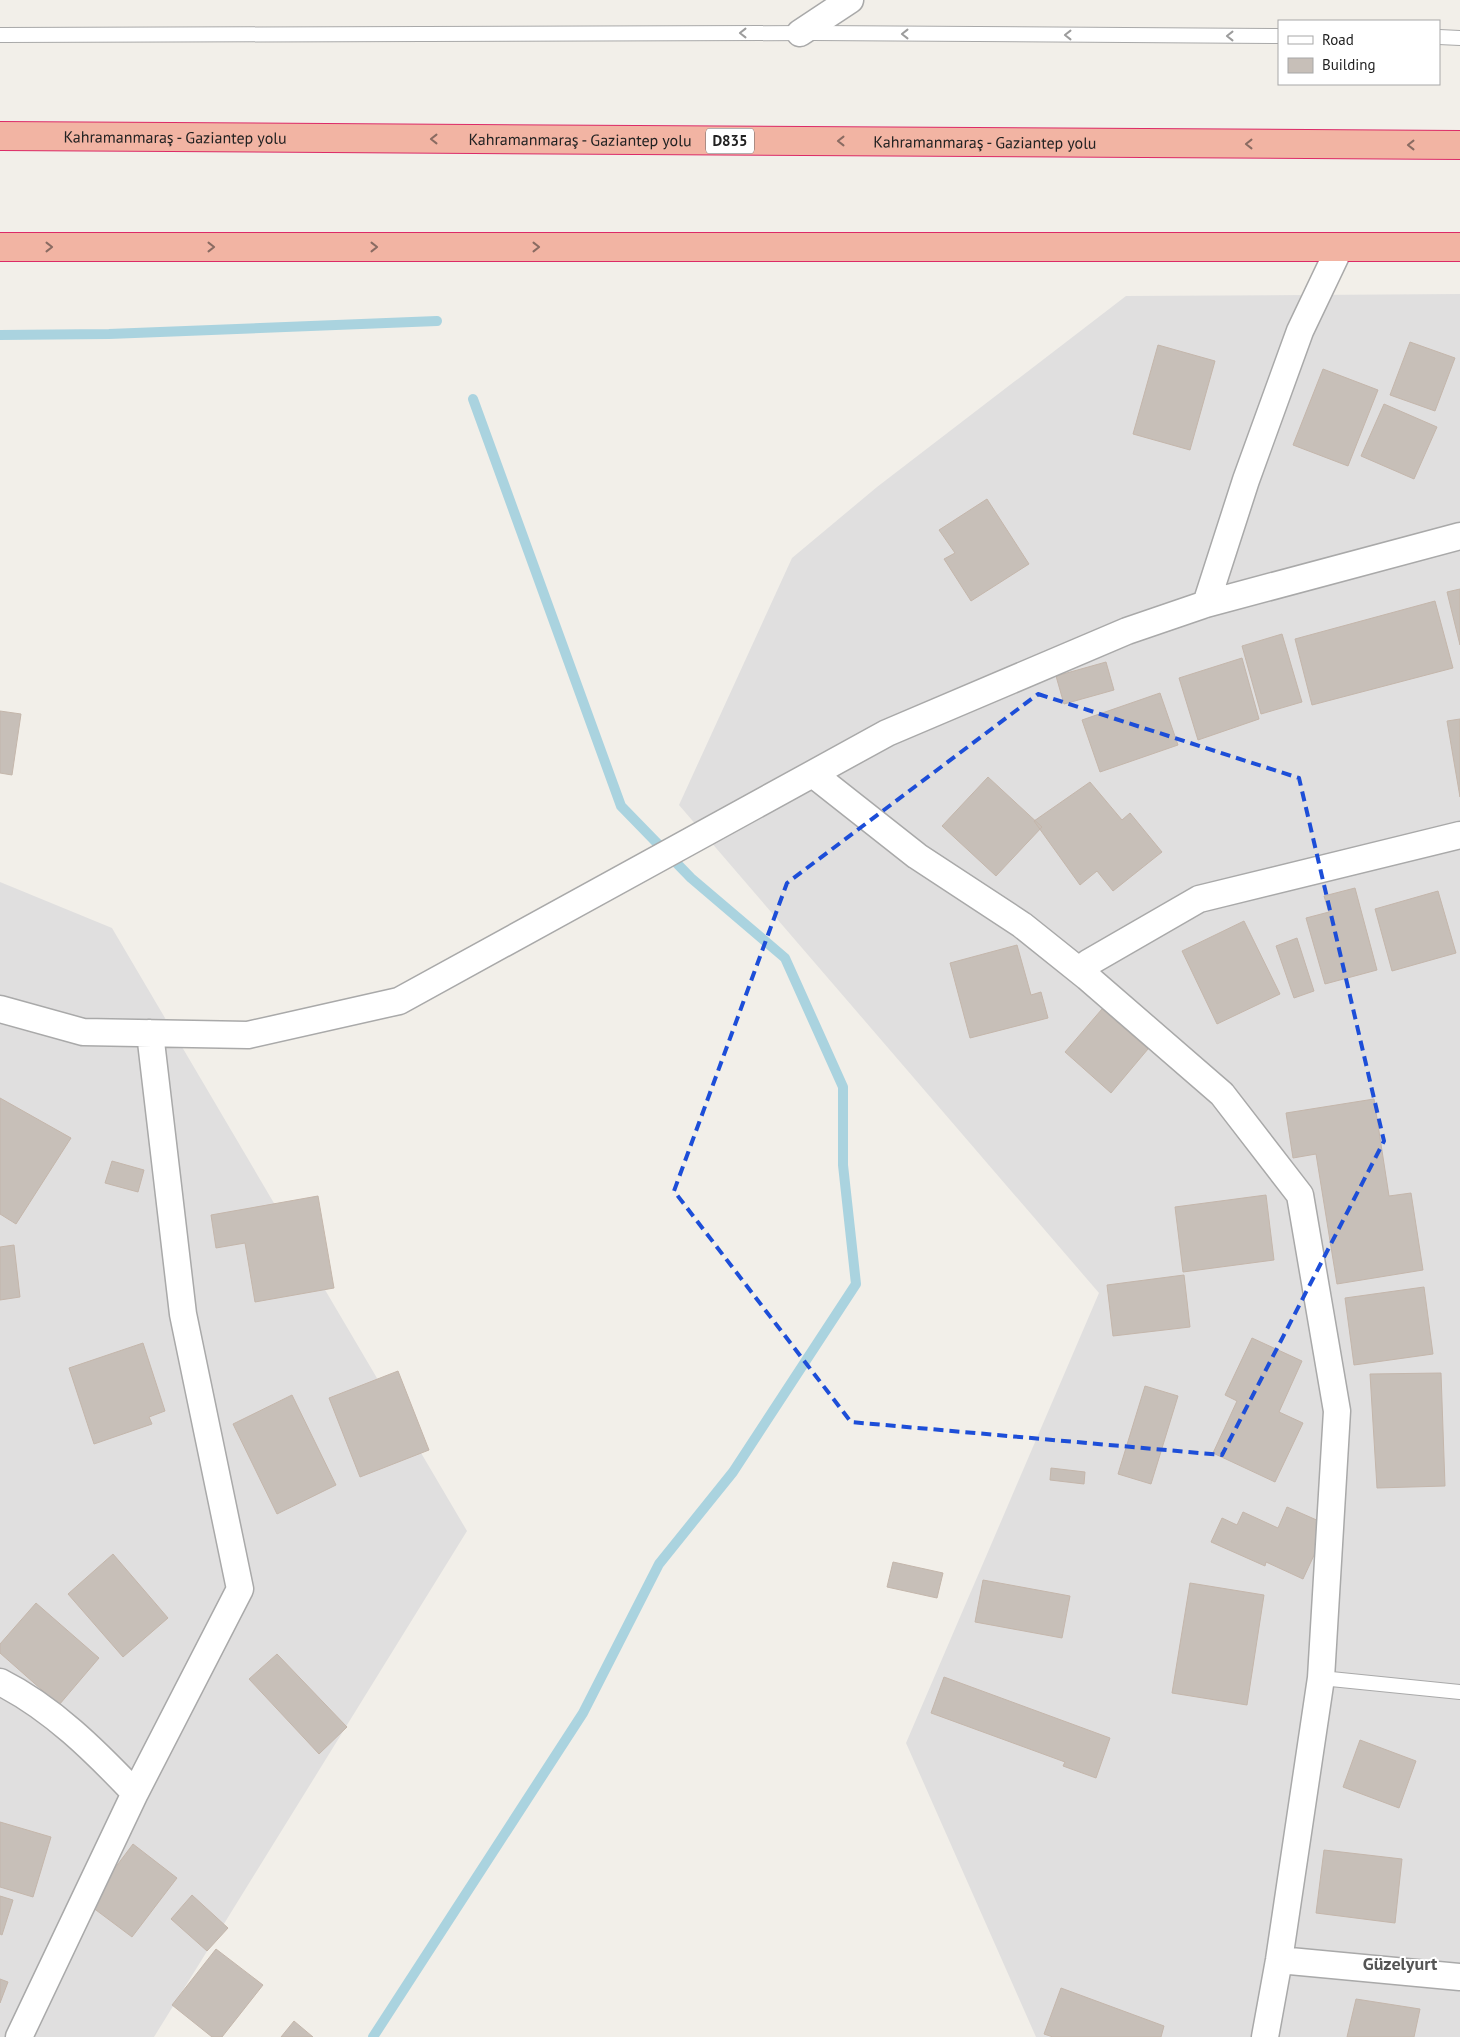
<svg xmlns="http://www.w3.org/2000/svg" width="1460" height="2037" viewBox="0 0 1460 2037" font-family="'PT Sans',sans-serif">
<rect width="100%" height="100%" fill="#f2efe9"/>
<!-- residential -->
<path fill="#e0dfdf" d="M1460 294V2037H1036L906 1743 1099 1293 679 805 792 558 877 487 1126 296Z
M0 882 112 928 467 1531 154 2037H0Z"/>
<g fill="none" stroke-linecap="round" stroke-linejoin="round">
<!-- stream -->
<path stroke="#aad3df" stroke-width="10" d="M0 335 109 334 437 321
M373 2037 583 1713 659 1564 733 1472 856 1284 843 1165V1087L785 958 691 878 621 806 473 399"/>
</g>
<!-- building -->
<path fill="#c7bfb8" stroke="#c4b6ab" d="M1410 342 1455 358 1435 411 1390 395Z
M1158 345 1215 361 1190 450 1133 434Z
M1323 369 1378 390 1348 466 1293 445Z
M1384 404 1437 427 1414 479 1361 456Z
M987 499 1029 564 971 601 944 559 955 553 939 530Z
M1460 589V645L1447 592Z
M1435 601 1453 668 1312 705 1295 639Z
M1282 634 1302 702 1261 714 1242 646Z
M1242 658 1259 719 1198 740 1179 678Z
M1106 662 1114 690 1064 704 1056 676Z
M1160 693 1178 745 1100 772 1082 720Z
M0 711 21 714 12 775 0 773Z
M1460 719V797L1447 721Z
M988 777 1042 827 996 876 942 826Z
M1090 782 1122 820 1130 813 1162 852 1113 891 1097 871 1080 885 1034 821Z
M1355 888 1377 970 1325 984 1306 918 1329 912 1324 896Z
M1438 891 1456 953 1392 971 1375 909Z
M1244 921 1280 994 1217 1024 1182 951Z
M1297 938 1314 991 1294 998 1276 946Z
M1017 945 1031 995 1041 992 1048 1018 970 1038 950 963Z
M1102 1009 1148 1049 1111 1093 1065 1052Z
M0 1098 71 1138 16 1224 0 1214Z
M1374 1099 1389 1196 1411 1193 1423 1270 1337 1284 1316 1154 1293 1158 1286 1113Z
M112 1161 144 1170 138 1192 105 1183Z
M1266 1195 1274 1260 1183 1272 1175 1207Z
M318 1196 334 1288 255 1302 245 1243 216 1248 211 1215Z
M14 1245 20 1297 0 1300V1247Z
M1184 1275 1190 1327 1113 1336 1107 1285Z
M1424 1287 1433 1354 1354 1365 1345 1298Z
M1252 1338 1302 1361 1279 1412 1303 1423 1275 1482 1213 1453 1237 1401 1225 1395Z
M143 1343 165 1411 149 1417 152 1424 94 1444 69 1368Z
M398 1371 429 1450 360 1477 329 1398Z
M1441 1373 1445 1486 1377 1488 1370 1374Z
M1145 1386 1178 1396 1151 1484 1118 1474Z
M292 1395 336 1485 277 1514 233 1424Z
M1051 1468 1085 1472 1084 1484 1050 1480Z
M1287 1507 1328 1525 1303 1579 1266 1562 1265 1566 1211 1542 1222 1518 1237 1525 1243 1512 1278 1528Z
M113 1554 168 1618 123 1657 68 1594Z
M893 1562 943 1573 937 1598 887 1587Z
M983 1580 1070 1596 1062 1638 975 1622Z
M1190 1583 1264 1595 1247 1705 1172 1693Z
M36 1603 99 1658 59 1705 0 1653V1644Z
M277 1654 347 1727 319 1754 249 1679Z
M944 1677 1110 1738 1096 1778 1063 1766 1065 1762 931 1713Z
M1360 1740 1416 1761 1399 1808 1343 1787Z
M0 1822 51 1837 33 1897 0 1887Z
M133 1844 177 1878 132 1937 88 1904Z
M1324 1850 1402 1859 1395 1923 1316 1913Z
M192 1895 228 1928 207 1951 171 1919Z
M0 1896 13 1900 2 1935 0 1934Z
M216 1949 263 1985 222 2037H212L172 2005Z
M0 1979 8 1982 0 2003Z
M1061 1988 1164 2026 1161 2037H1053L1044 2034Z
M1356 1999 1420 2009 1414 2037H1347Z
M294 2021 313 2037H281Z"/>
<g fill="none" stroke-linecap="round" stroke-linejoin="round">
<!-- service casing -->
<g stroke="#a9a9a9" stroke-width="16">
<path id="service" d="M0 35 813 33 1279 36
M1439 37 1460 38
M1321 1678 1460 1692"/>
</g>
<!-- minor casing -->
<g stroke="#a9a9a9" stroke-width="29">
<path id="minor" d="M800 33 850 0
M1206 604 1246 480 1300 331 1340 247
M813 774 917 856 1022 925 1087 977 1222 1094 1300 1195 1337 1411 1321 1678 1279 1960 1265 2037
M1087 977 1088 963 1199 899 1460 835
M0 1009 83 1032 248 1035 399 1001 887 733 1127 631 1206 604 1460 536
M0 1682C52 1708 95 1751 135 1793
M1279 1960 1460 1977
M19 2037 135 1793 240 1589 183 1314 150 1033"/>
</g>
<!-- trunk casing -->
<g stroke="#dc2a67" stroke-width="30">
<g id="trunk">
<path id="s1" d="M0 136 1460 145"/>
<path d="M0 247H1460"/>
</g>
</g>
<!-- service -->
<use href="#service" stroke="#fff" stroke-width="14"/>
<!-- minor -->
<use href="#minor" stroke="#fff" stroke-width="26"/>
<!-- trunk -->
<use href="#trunk" stroke="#f2b4a3" stroke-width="28"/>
</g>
<!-- one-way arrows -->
<defs><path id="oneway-chevron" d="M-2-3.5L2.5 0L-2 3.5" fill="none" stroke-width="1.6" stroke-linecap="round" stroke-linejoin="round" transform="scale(1.25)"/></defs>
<g stroke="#9c9c9c">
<use href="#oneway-chevron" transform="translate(743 33) rotate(180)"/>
<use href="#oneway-chevron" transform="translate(905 34) rotate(-180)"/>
<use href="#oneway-chevron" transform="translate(1068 35) rotate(-180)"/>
<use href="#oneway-chevron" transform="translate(1230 36) rotate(-180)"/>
</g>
<g stroke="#8a6b62">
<use href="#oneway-chevron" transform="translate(434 139) rotate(-180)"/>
<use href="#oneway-chevron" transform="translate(841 141) rotate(-180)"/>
<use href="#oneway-chevron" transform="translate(1249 144) rotate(-180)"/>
<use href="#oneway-chevron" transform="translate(1411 145) rotate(-180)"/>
<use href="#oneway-chevron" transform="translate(49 247)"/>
<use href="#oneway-chevron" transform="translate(211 247)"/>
<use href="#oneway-chevron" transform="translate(374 247)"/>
<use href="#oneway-chevron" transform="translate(536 247)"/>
</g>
<!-- marked area -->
<path fill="none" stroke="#1d4ed8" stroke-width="4" stroke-dasharray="10 6" stroke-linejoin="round" d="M1038 694 1299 778 1384 1141 1222 1455 851 1422 674 1191 787 883Z"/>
<g text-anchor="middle" stroke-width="4" stroke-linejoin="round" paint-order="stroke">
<!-- shield labels -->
<rect fill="#fff" stroke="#646464" stroke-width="1" x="706" y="128.5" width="48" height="25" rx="4"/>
<g font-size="15" font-weight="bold" fill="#222">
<text x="730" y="146">D835</text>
</g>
<!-- street labels -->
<g font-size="16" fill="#222" stroke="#fff">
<text dy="6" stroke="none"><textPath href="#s1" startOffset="175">Kahramanmaraş - Gaziantep yolu</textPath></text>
<text dy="6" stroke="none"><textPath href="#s1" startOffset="580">Kahramanmaraş - Gaziantep yolu</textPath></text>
<text dy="6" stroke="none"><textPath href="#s1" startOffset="985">Kahramanmaraş - Gaziantep yolu</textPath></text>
</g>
<!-- neighbourhood labels -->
<g font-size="18" font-weight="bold" fill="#555" stroke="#fff">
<text x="1400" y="1970">Güzelyurt</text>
</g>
</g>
<!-- legend -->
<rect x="1278" y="20" width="162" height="65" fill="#ffffff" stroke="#a7a7a7"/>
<rect x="1288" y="36" width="25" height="8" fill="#ffffff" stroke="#a7a7a7"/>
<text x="1322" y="45" font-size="15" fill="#222222">Road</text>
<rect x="1288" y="58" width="25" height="15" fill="#c7bfb8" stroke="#a7a7a7"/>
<text x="1322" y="70" font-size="15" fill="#222222">Building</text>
</svg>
